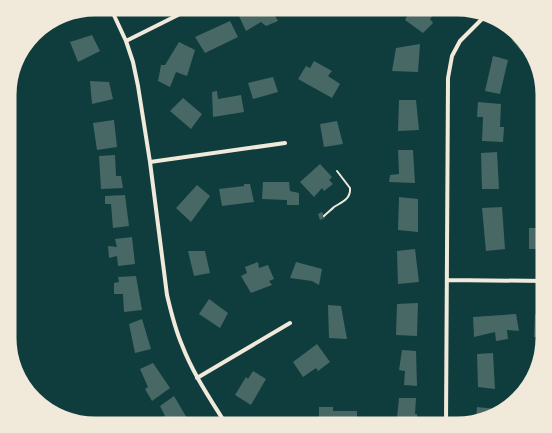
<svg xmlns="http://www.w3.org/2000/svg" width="552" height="433" viewBox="0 0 552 433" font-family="Overpass,sans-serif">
<rect width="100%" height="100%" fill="#0f3d3e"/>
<!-- building -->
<path fill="#486865" d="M439 7 430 19 433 23 423 33 405 20 411 9 416 13 420 8Z
M271 9 278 21 266 26 261 22 246 31 238 14 248 10Z
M287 9H299L292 16Z
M66 12H81L66 18 64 13Z
M230 21 238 37 205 53 195 37Z
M518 34 528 47 522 52 512 40Z
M92 35 100 51 78 62 70 42Z
M179 42 195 50 187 76 176 72 170 87 158 81 161 65H165Z
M420 44 418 72 392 71 396 48Z
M493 56 508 60 500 94 485 91Z
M314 61 332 71 328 76 340 84 332 98 298 79 306 66 310 68Z
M273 77 278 92 253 99 248 83Z
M90 81 109 82 113 99 92 104Z
M217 91 218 99 241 95 244 112 213 117 212 92Z
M183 98 202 114 191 129 170 111Z
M399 100H416L419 130 398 131Z
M478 102 501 104 500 127H504L503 142 482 141 483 117H477Z
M114 120 117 147 97 150 93 123Z
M337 121 343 144 324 147 320 124Z
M398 150H413L415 183 389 182 390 175 399 174Z
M497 152 499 189H482L481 153Z
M115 155 116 176H121L123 188 101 189 99 156Z
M320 164 332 177 329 180 333 184 324 191 322 188 314 197 300 182Z
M263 182H289L290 191 299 193V205H287V200L262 199Z
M244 184H250L254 202 222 206 219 189 244 186Z
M197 185 210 196 191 222 176 208Z
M125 195 129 226 113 228 111 204H105V196Z
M399 197 418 199V232L398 230Z
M502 207 505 249 486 251 482 208Z
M322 212 325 218 320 220 318 214Z
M529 228H545V249H529Z
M132 237 135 264 118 266 117 256 109 258 108 246 117 247 115 239Z
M415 249 419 282 398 284 397 251Z
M188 251H205L210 273 194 276Z
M258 262 259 268 268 265 274 279 269 281 272 285 251 293 241 276 247 273 245 267Z
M296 262 322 269 319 285 312 281 290 278Z
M136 276 142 310 124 312 123 294H114V283L119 282 118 277Z
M209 299 228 313 220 328 199 314Z
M418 303 417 336 396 335 397 304Z
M328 305 341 306 347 339 329 338Z
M516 314 519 331 507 330 508 339 496 341 495 332 474 337 473 317Z
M535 314H545V337H534Z
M142 319 151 349 135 353 129 324Z
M317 344 330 362 318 371 316 368 303 377 293 362Z
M402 350 416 351 417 386 404 385 405 371 399 370Z
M493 353 495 389 478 387 477 354Z
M153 363 170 388 152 401 145 389 148 387 140 369Z
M253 371 266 379 251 405 235 395 246 377 248 379Z
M174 396 191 425 190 426H163L159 420 165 416 160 406Z
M399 398H416L415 414H417V426H391V421L395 417 397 418Z
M319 407H333V411H357V426H319Z
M477 407 504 410 491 419 476 422Z
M288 422 290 426H277Z"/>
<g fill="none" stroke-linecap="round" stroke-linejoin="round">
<!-- path -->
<path stroke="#f1e9da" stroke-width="2" d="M324 216C327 213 331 210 334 207 342 202 351 199 350 188L337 171"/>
<!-- minor -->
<path stroke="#f1e9da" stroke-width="4" d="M112 11 126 41 133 62 138 86 150 162 167 295C171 312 175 329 182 345 193 374 211 400 227 426
M126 41 188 10
M150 162 285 143
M447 280 545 281
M197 378 290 323
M446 426 448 78 452 56 460 41 485 16"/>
</g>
<!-- crop -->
<path d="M0 0H552V433H0ZM95 14H457A81 81 0 0 1 538 95V338A81 81 0 0 1 457 419H95A81 81 0 0 1 14 338V95A81 81 0 0 1 95 14Z" fill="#f1e9da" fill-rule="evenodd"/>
<path fill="none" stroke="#f1e9da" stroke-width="5" d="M95 14H457A81 81 0 0 1 538 95V338A81 81 0 0 1 457 419H95A81 81 0 0 1 14 338V95A81 81 0 0 1 95 14Z"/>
</svg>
